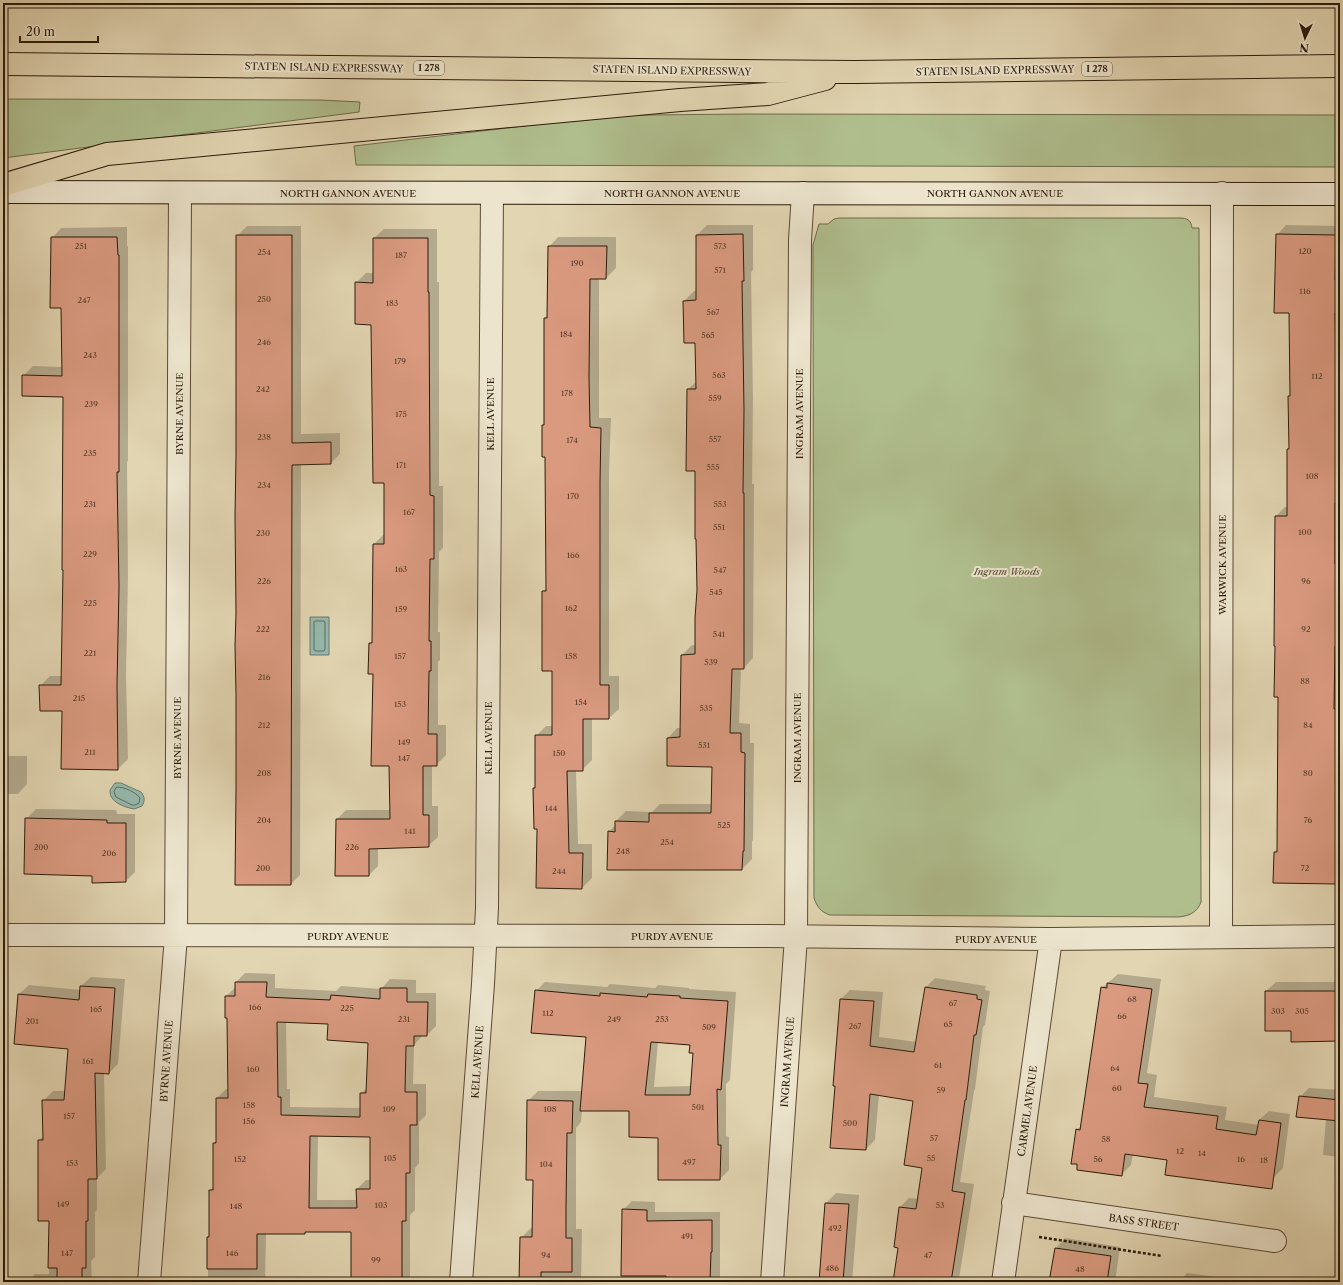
<svg xmlns="http://www.w3.org/2000/svg" width="1343" height="1285" viewBox="0 0 1343 1285" font-family="'Libre Caslon Text',serif">
<rect width="100%" height="100%" fill="#e2d5b2"/>
<filter id="stains"><feTurbulence type="fractalNoise" baseFrequency=".005" numOctaves="4"/><feColorMatrix values="0 0 0 0 .2 0 0 0 0 .09 0 0 0 0 .02 0 0 0 .5 -.17"/></filter>
<radialGradient id="worn" r=".72"><stop offset=".6" stop-color="#630" stop-opacity="0"/><stop offset="1" stop-color="#630" stop-opacity=".3"/></radialGradient>
<!-- green -->
<path fill="#b0be8e" stroke="#6e6c4b" d="M3 99 320 100 360 102 359 112 3 158Z
M746 114 1340 115V167L356 165 354 146 601 117 649 115Z
M839 218H1182C1189 219 1191 221 1192 228H1199L1201 902C1197 913 1189 916 1178 917L830 915C821 912 817 907 814 898L813 245 819 224H828L834 219Z"/>
<!-- water -->
<path fill="#95b8ad" stroke="#6b796b" d="M310 617H329V655H310Z
M115 783H121L141 792C145 797 145 801 142 806L134 809C124 807 109 802 110 790Z"/>
<!-- shadow -->
<path fill="#0003" fill-rule="evenodd" d="M707 225H753V270L751 272 753 399 752 484H754L753 658 744 668H741L739 723 750 724V743H754L753 840 752 842V859L742 869 609 832 616 824V821L626 811 652 812 660 804H712L713 766 668 738 677 728H681L682 655 692 645H696L698 590 696 470 688 389 697 381 696 342 684 301 694 291H697V235Z
M1286 225 1340 226V883L1274 882 1275 852 1278 848 1279 696 1276 516 1285 507H1288L1291 395 1290 312 1277 235Z
M247 226H301V434L340 433V454L331 463 301 464 300 875 291 884 237 613V236Z
M127 227V246H128V461L127 462 128 576 126 675 128 759 118 769 40 686 50 676H62L64 569V396L23 376 33 366 63 367 62 307 52 238 61 228Z
M384 229H437V282H439V486H443V548L439 552 438 632H440V660L438 662V725H446V755L436 765H432V806H438V837L428 846 378 847V866L369 875 337 819 346 810H391L390 765 370 644 373 640 374 544 383 535H385V482L372 324 356 283 366 273H374V238Z
M558 237H616V268L606 278H599V418H611L609 472V676H619V709L609 718H592V760L582 770H576L578 844H592V878L582 888 537 887 538 828 534 788 536 786V736L546 726H553V670L543 591 547 588 546 456 543 425 545 424V318L548 315 549 247Z
M3 756H27V784L18 794H3Z
M36 809 116 810 117 814H135V872L126 881 26 819Z
M245 973 275 974V988L336 991 341 986 381 989 390 979 416 980V993H436V1026L427 1035H423L414 1045 413 1084H426V1115L419 1122V1163L415 1168V1210L410 1215V1282H352V1231H307L305 1233H266L265 1282H208V1237L210 1235V1191L214 1186V1143L217 1140V1098L226 1089H228V1017L226 996 236 987V982ZM286 1021 329 1024 369 1042 368 1087 361 1093V1108L290 1107V1089H287ZM318 1135 371 1136V1180H366L357 1189 358 1200H317Z
M1118 974 1161 979 1147 1073 1157 1075 1154 1097 1227 1107 1225 1120 1259 1125V1120L1269 1111 1290 1114 1283 1168 1273 1178 1133 1154 1131 1165 1121 1175 1077 1130 1082 1125 1102 988Z
M91 977 125 979 118 1064 109 1073H104L106 1169 97 1178V1210L95 1212V1257L91 1261 92 1282H27L35 1274H49L50 1220 39 1140 44 1136 43 1101 53 1091H66L69 1048 19 994 29 985 81 990V986Z
M935 978 986 986 985 990 990 991 985 1025 983 1027 975 1089 974 1091 960 1182 974 1184 959 1279H960V1282H894L899 1247 895 1246 900 1207 909 1198 919 1199 924 1167 915 1100 879 1094 875 1140 866 1149 841 999 850 990 883 992 879 1037 917 1042 926 987Z
M1340 980V1041H1292V1030L1266 991 1276 982H1338Z
M545 982 607 987 610 984 655 988 658 985 689 988V989L736 992 730 1080 726 1084V1136L729 1137V1170L720 1179 659 1137 630 1110H582L581 1122 576 1128V1229H582L581 1282H518L520 1279 521 1238 531 1228H533L534 1179 528 1101 538 1091H583L587 1036 536 991ZM658 1042 691 1044 694 1052 692 1086 654 1087Z
M1309 1088 1340 1090V1157L1323 1155 1326 1119 1300 1097Z
M836 1193 859 1195 852 1282H820L826 1203Z
M632 1201 655 1202V1212H720V1282H623V1210Z
M1065 1238 1120 1247 1115 1282H1051L1056 1248Z
M1187 1273 1247 1281V1282H1179Z"/>
<g fill="none" stroke-linecap="round" stroke-linejoin="round">
<!-- shore -->
<path stroke="#606a5a" stroke-width="1" d="M316 621H324L325 622V649L324 651H316L314 650V622Z
M117 787C124 787 136 792 140 798L139 803 135 805H132L116 797 114 792Z"/>
</g>
<!-- building -->
<path fill="#da9a80" stroke="#2c1b08" fill-rule="evenodd" d="M743 234 744 281H742L744 410 743 493H744V669H732L730 733H741V752L745 753 744 851H743L742 870H607L608 831 615 832V821L649 822V813H711L712 767 667 766V738L680 737 681 655 695 654V618L697 590 696 539H695V471H686L687 389H696L695 343H684L683 301 696 300V235Z
M1276 234 1336 235 1335 280H1337V313H1335L1338 450 1337 503H1335V564H1337V646H1335L1334 709H1338V836H1337V884L1273 883 1274 852H1277L1278 697H1274L1275 646H1274L1275 516H1287V449H1289L1288 396H1290L1289 313H1274Z
M236 235H292V443L331 442V464L292 465 291 885H235L236 790V694L235 645 236 613 235 516 236 455Z
M51 237H117L118 255H119V472H117L119 587 117 685 118 770 61 769 62 711H40L39 685H61L63 570H62L63 397 22 396V375L62 376 61 308H50Z
M373 238H428V292H429L430 495 434 496V559H430L429 641H431V671H429L428 734H437V766H423V815H429V847L369 849V876H335L336 819H390L389 766H371L373 674H368L369 643H372L373 544H384V483H373L371 325 355 324V282L373 283Z
M548 246H607L606 279H590L589 378 590 427 601 428 600 482V685H609V719H583V771H567L569 853H583L582 889 536 888 537 829H534L533 788H535V735H552V671H542V591H546L545 457H542V425H544V318H547Z
M25 818 107 820V823H126V882L92 883V876L24 874Z
M235 982H267L266 997 330 1000 331 995 380 999V988H407V1002H428L427 1036H414V1046H406L405 1092H417V1125H410V1173H406V1221H402V1282H351V1232H305V1234H257V1269H207V1237H209V1190H213V1143H216V1098H228L227 1018H225V996H235ZM277 1022 328 1024 327 1040 368 1043 366 1093H360V1117L281 1115V1097H278ZM310 1136 370 1137V1189H356L357 1208H309Z
M1107 983 1152 989 1138 1083 1148 1084 1144 1107 1218 1116 1216 1129 1256 1135 1259 1120 1281 1123 1272 1189 1165 1175 1167 1160 1125 1154 1122 1176 1077 1170V1164H1071L1076 1129 1080 1130 1101 987 1107 988Z
M80 986 115 988 109 1074 95 1073 97 1179H88V1221H86V1268H82V1282H57V1268H48L49 1221H38V1140H43L42 1100H64L68 1049 14 1044 18 994 79 1000Z
M925 987 977 995V999L982 1000 976 1035H974L966 1100H965L952 1191 965 1193 951 1282H893L898 1248 894 1247 899 1207 916 1209 922 1168 904 1165 913 1101 870 1094 866 1150 830 1148 835 1086H833L840 999 874 1001 870 1046 914 1052Z
M535 990 600 996V993L647 997 648 994 680 996V998L728 1001 721 1090 717 1089 718 1145H721L720 1180H658V1138L629 1137V1111H580L586 1037 531 1033ZM651 1042 690 1045 689 1053H693L690 1095H645Z
M1265 991H1340V1041L1291 1042V1031H1265Z
M1299 1096 1340 1100V1121L1296 1117Z
M527 1100 573 1101 572 1133H567L566 1209V1238H572V1272H541V1282H519L520 1237H532L533 1180H526Z
M825 1203 849 1204 843 1282H819Z
M622 1209 647 1210V1221L712 1220V1252H711L710 1282H666V1276H621Z
M1055 1248 1111 1256 1107 1282H1049Z"/>
<g fill="none" stroke-linecap="round" stroke-linejoin="round">
<!-- minor casing -->
<g stroke="#5a4a32" stroke-width="24">
<path id="minor" d="M3 935 767 936 1051 939 1340 936
M1221 937 1222 193
M1013 1203 1275 1241
M149 1282 176 936 180 193
M461 1282 483 984 487 908 492 193
M772 1282 796 937 800 240 803 193
M1003 1282 1051 939"/>
</g>
<!-- secondary casing -->
<g stroke="#2c1b08" stroke-width="24">
<path id="secondary" d="M3 192 1340 194"/>
</g>
<!-- motorway casing -->
<g stroke="#2c1b08" stroke-width="24">
<path id="motorway" d="M3 64 854 72 1340 66
M3 185 107 154 680 100 768 94 825 79"/>
</g>
<!-- path -->
<path stroke="#2c1b08" stroke-width="2.5" stroke-dasharray="3 2" stroke-linecap="butt" d="M1039 1237 1162 1256"/>
<!-- minor -->
<use href="#minor" stroke="#ece4cd" stroke-width="22"/>
<!-- secondary -->
<use href="#secondary" stroke="#ece4cd" stroke-width="22"/>
<!-- motorway -->
<use href="#motorway" stroke="#e2d5b2" stroke-width="22"/>
</g>
<g text-anchor="middle" stroke-width="4" stroke-linejoin="round" paint-order="stroke">
<!-- number labels -->
<g font-size="8" fill="#583b26">
<text x="81" y="249">251</text>
<text x="720" y="249">573</text>
<text x="1305" y="254">120</text>
<text x="264" y="255">254</text>
<text x="401" y="258">187</text>
<text x="577" y="266">190</text>
<text x="720" y="273">571</text>
<text x="1305" y="294">116</text>
<text x="264" y="302">250</text>
<text x="84" y="303">247</text>
<text x="392" y="306">183</text>
<text x="713" y="315">567</text>
<text x="566" y="337">184</text>
<text x="708" y="338">565</text>
<text x="264" y="345">246</text>
<text x="90" y="358">243</text>
<text x="400" y="364">179</text>
<text x="719" y="378">563</text>
<text x="1317" y="379">112</text>
<text x="263" y="392">242</text>
<text x="567" y="396">178</text>
<text x="715" y="401">559</text>
<text x="91" y="407">239</text>
<text x="401" y="417">175</text>
<text x="264" y="440">238</text>
<text x="715" y="442">557</text>
<text x="572" y="443">174</text>
<text x="90" y="456">235</text>
<text x="401" y="468">171</text>
<text x="713" y="470">555</text>
<text x="1312" y="479">108</text>
<text x="264" y="488">234</text>
<text x="573" y="499">170</text>
<text x="90" y="507">231</text>
<text x="720" y="507">553</text>
<text x="409" y="515">167</text>
<text x="719" y="530">551</text>
<text x="1305" y="535">100</text>
<text x="263" y="536">230</text>
<text x="90" y="557">229</text>
<text x="573" y="558">166</text>
<text x="401" y="572">163</text>
<text x="720" y="573">547</text>
<text x="264" y="584">226</text>
<text x="1306" y="584">96</text>
<text x="716" y="595">545</text>
<text x="90" y="606">225</text>
<text x="571" y="611">162</text>
<text x="401" y="612">159</text>
<text x="263" y="632">222</text>
<text x="1306" y="632">92</text>
<text x="719" y="637">541</text>
<text x="90" y="656">221</text>
<text x="400" y="659">157</text>
<text x="571" y="659">158</text>
<text x="711" y="665">539</text>
<text x="264" y="680">216</text>
<text x="1305" y="684">88</text>
<text x="79" y="701">215</text>
<text x="581" y="705">154</text>
<text x="400" y="707">153</text>
<text x="706" y="711">535</text>
<text x="264" y="728">212</text>
<text x="1308" y="728">84</text>
<text x="404" y="745">149</text>
<text x="704" y="748">531</text>
<text x="90" y="755">211</text>
<text x="559" y="756">150</text>
<text x="404" y="761">147</text>
<text x="264" y="776">208</text>
<text x="1308" y="776">80</text>
<text x="551" y="811">144</text>
<text x="264" y="823">204</text>
<text x="1308" y="823">76</text>
<text x="724" y="828">525</text>
<text x="410" y="834">141</text>
<text x="667" y="845">254</text>
<text x="41" y="850">200</text>
<text x="352" y="850">226</text>
<text x="623" y="854">248</text>
<text x="109" y="856">206</text>
<text x="263" y="871">200</text>
<text x="1305" y="871">72</text>
<text x="559" y="874">244</text>
<text x="1132" y="1002">68</text>
<text x="953" y="1006">67</text>
<text x="255" y="1010">166</text>
<text x="347" y="1011">225</text>
<text x="96" y="1012">165</text>
<text x="1278" y="1014">303</text>
<text x="1302" y="1014">305</text>
<text x="548" y="1016">112</text>
<text x="1122" y="1019">66</text>
<text x="404" y="1022">231</text>
<text x="614" y="1022">249</text>
<text x="662" y="1022">253</text>
<text x="32" y="1024">201</text>
<text x="948" y="1027">65</text>
<text x="855" y="1029">267</text>
<text x="709" y="1030">509</text>
<text x="88" y="1064">161</text>
<text x="938" y="1068">61</text>
<text x="1115" y="1071">64</text>
<text x="253" y="1072">160</text>
<text x="1117" y="1091">60</text>
<text x="941" y="1093">59</text>
<text x="249" y="1108">158</text>
<text x="698" y="1110">501</text>
<text x="389" y="1112">109</text>
<text x="550" y="1112">108</text>
<text x="69" y="1119">157</text>
<text x="249" y="1124">156</text>
<text x="850" y="1126">500</text>
<text x="934" y="1141">57</text>
<text x="1106" y="1142">58</text>
<text x="1180" y="1154">12</text>
<text x="1202" y="1156">14</text>
<text x="390" y="1161">105</text>
<text x="931" y="1161">55</text>
<text x="240" y="1162">152</text>
<text x="1098" y="1162">56</text>
<text x="1241" y="1162">16</text>
<text x="1264" y="1163">18</text>
<text x="689" y="1165">497</text>
<text x="72" y="1166">153</text>
<text x="546" y="1167">104</text>
<text x="63" y="1207">149</text>
<text x="381" y="1208">103</text>
<text x="940" y="1208">53</text>
<text x="236" y="1209">148</text>
<text x="835" y="1231">492</text>
<text x="687" y="1239">491</text>
<text x="67" y="1256">147</text>
<text x="232" y="1256">146</text>
<text x="546" y="1258">94</text>
<text x="928" y="1258">47</text>
<text x="376" y="1263">99</text>
<text x="832" y="1271">486</text>
<text x="1080" y="1272">48</text>
</g>
<!-- shield labels -->
<g fill="#ece4cd" stroke="#665743" stroke-width="1">
<rect x="414" y="61" width="30" height="14" rx="3"/>
<rect x="1082" y="62" width="30" height="14" rx="3"/>
</g>
<g font-size="9" font-weight="bold" fill="#2c1b08">
<text x="429" y="71">I 278</text>
<text x="1097" y="72">I 278</text>
</g>
<!-- street labels -->
<g font-size="10" fill="#2c1b08" stroke="#ece4cd">
<text transform="translate(324 67) rotate(1)" y="4">STATEN ISLAND EXPRESSWAY</text>
<text transform="translate(672 70) rotate(1)" y="4">STATEN ISLAND EXPRESSWAY</text>
<text transform="translate(995 70) rotate(-1)" y="4">STATEN ISLAND EXPRESSWAY</text>
<text x="348" y="197">NORTH GANNON AVENUE</text>
<text x="672" y="197">NORTH GANNON AVENUE</text>
<text x="995" y="197">NORTH GANNON AVENUE</text>
<text transform="translate(179 414) rotate(-90)" y="4">BYRNE AVENUE</text>
<text transform="translate(490 414) rotate(-90)" y="4">KELL AVENUE</text>
<text transform="translate(799 414) rotate(-90)" y="4">INGRAM AVENUE</text>
<text transform="translate(1222 565) rotate(-90)" y="4">WARWICK AVENUE</text>
<text transform="translate(177 738) rotate(-90)" y="4">BYRNE AVENUE</text>
<text transform="translate(488 738) rotate(-90)" y="4">KELL AVENUE</text>
<text transform="translate(797 738) rotate(-90)" y="4">INGRAM AVENUE</text>
<text x="348" y="940">PURDY AVENUE</text>
<text x="672" y="940">PURDY AVENUE</text>
<text x="996" y="943">PURDY AVENUE</text>
<text transform="translate(166 1061) rotate(-86)" y="4">BYRNE AVENUE</text>
<text transform="translate(477 1062) rotate(-86)" y="4">KELL AVENUE</text>
<text transform="translate(787 1062) rotate(-86)" y="4">INGRAM AVENUE</text>
<text transform="translate(1027 1111) rotate(-82)" y="4">CARMEL AVENUE</text>
<text transform="translate(1144 1222) rotate(8)" y="4">BASS STREET</text>
</g>
<!-- park labels -->
<g font-size="10" font-style="italic" fill="#544c30" stroke="#ece4cd">
<text x="1007" y="575">Ingram Woods</text>
</g>
</g>
<!-- margin -->
<rect width="1343" height="1285" fill="none" stroke="#e2d5b2" stroke-width="16"/>
<rect x="4" y="4" width="1335" height="1277" fill="none" stroke="#2c1b08" stroke-width="2"/>
<rect x="8" y="8" width="1327" height="1269" fill="none" stroke="#2c1b08"/>
<!-- north arrow -->
<g transform="translate(1305 38) rotate(184)" stroke="#ece4cd" stroke-width="3" paint-order="stroke">
<path d="M0-3L7 15L0 10L-7 15Z" fill="#2c1b08"/>
<text y="-6" font-size="11" font-weight="bold" text-anchor="middle" fill="#2c1b08">N</text>
</g>
<!-- scale -->
<path d="M20 36v6h78v-6" fill="none" stroke="#2c1b08" stroke-width="2"/>
<text x="26" y="36" font-size="12" fill="#2c1b08" stroke="#ece4cd" stroke-width="3" paint-order="stroke">20 m</text>
<rect width="100%" height="100%" filter="url(#stains)"/>
<rect width="100%" height="100%" fill="url(#worn)"/>
</svg>
